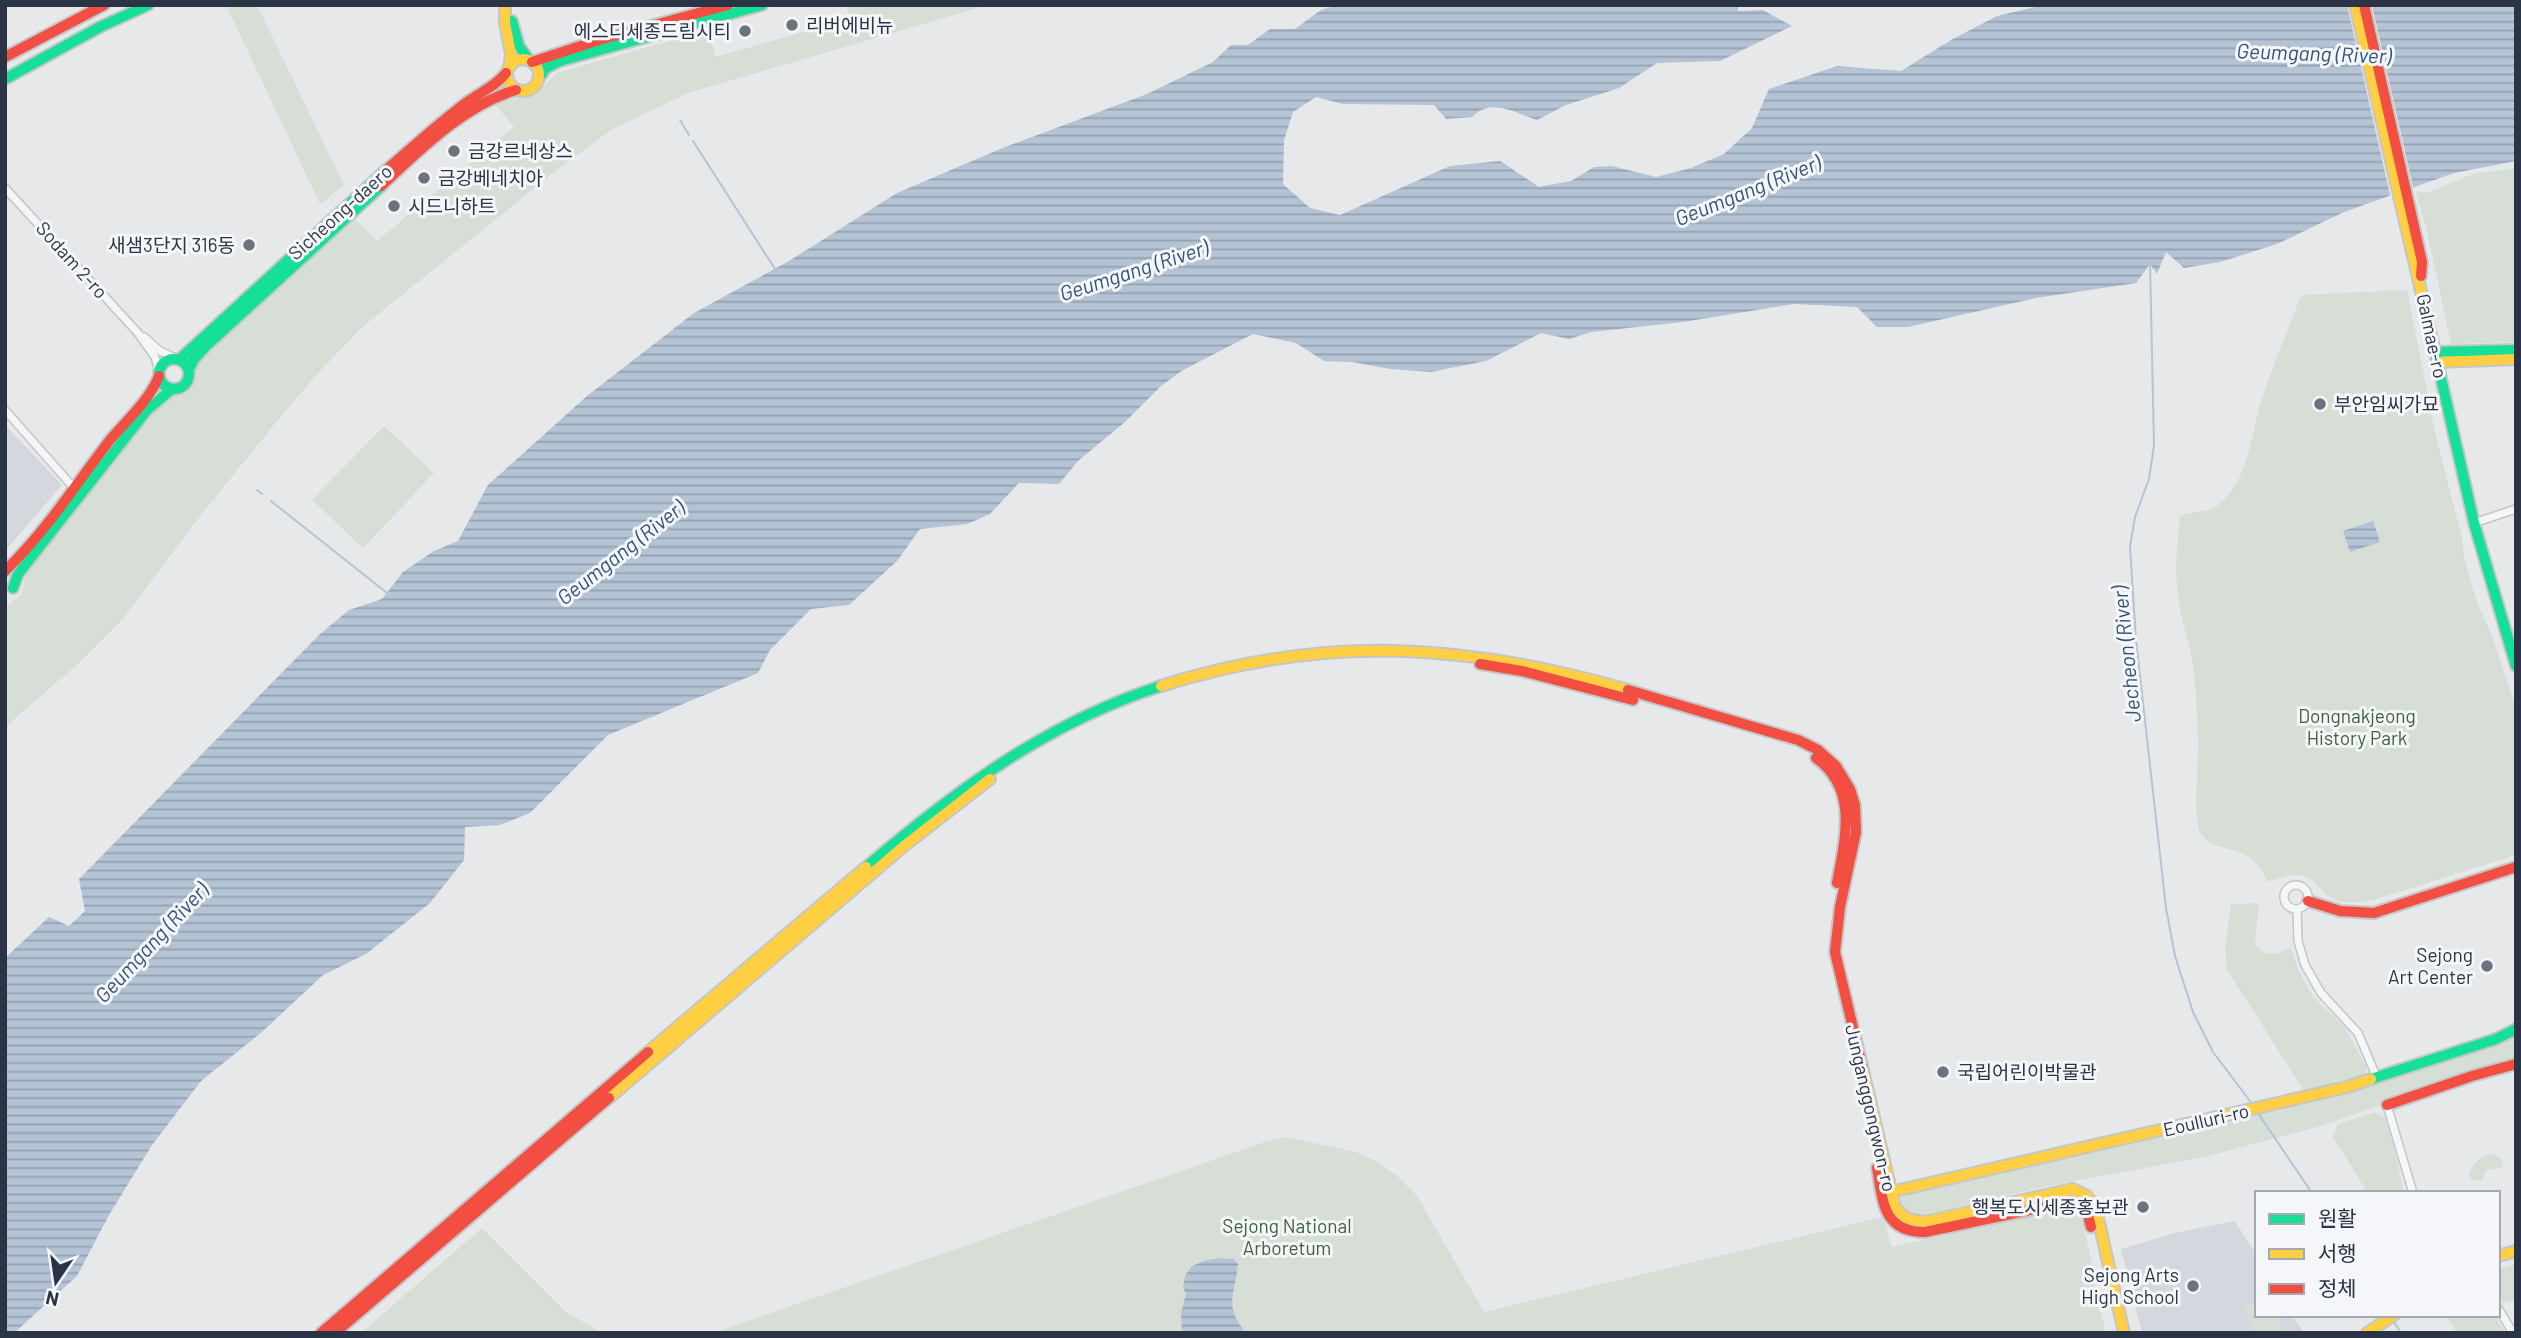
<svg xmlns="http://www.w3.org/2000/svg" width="2521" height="1338" viewBox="0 0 2521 1338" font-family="Barlow,'Noto Sans KR',sans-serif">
<defs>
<pattern id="water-rules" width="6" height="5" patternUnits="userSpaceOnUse" patternTransform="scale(1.75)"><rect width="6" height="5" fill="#b4c4d5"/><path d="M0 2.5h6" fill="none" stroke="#93a0af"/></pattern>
</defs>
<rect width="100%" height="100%" fill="#e6e8ea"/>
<!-- built -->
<path fill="#d4d7dd" d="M5 425 62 485 5 551Z
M2235 1221 2257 1256V1315H2292L2304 1333H2142L2121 1249 2179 1232Z"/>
<!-- green -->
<path fill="#d6ded6" d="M226 5H257L344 185 320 204Z
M846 5H988L688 93 611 130 562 166 361 328 310 382 273 426 201 515 122 620 81 661 5 727V607L21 595 27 571 168 395C200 388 187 376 202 356L355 219 377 241 514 127 494 103C522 99 537 96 556 73L708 30 715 57 850 19Z
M2516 168V342L2451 344 2427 231 2416 192H2429L2473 174Z
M2407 290 2435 432 2462 538 2464 558 2478 605 2491 633 2516 708V855L2373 900C2360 902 2344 905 2333 899 2326 896 2321 889 2316 884 2302 869 2285 876 2268 882 2262 871 2256 860 2244 854 2229 847 2213 849 2201 834 2192 822 2199 758 2198 739 2197 712 2196 685 2192 659 2189 640 2181 621 2179 602 2174 574 2177 545 2180 516 2196 510 2211 514 2224 500 2251 472 2251 430 2263 396 2274 361 2289 329 2301 295Z
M384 426 434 473 363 548 312 500Z
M2259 903 2255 944C2266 958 2276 954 2291 948L2299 972 2313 997 2344 1026 2367 1068 2363 1078 2305 1093 2227 969 2225 948 2231 904Z
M2516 1032V1062L2500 1064 2321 1126 2204 1157 2048 1186 1922 1216C1907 1213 1903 1208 1895 1195L2309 1099Z
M2375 1112 2385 1118 2393 1142 2404 1193H2368L2333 1137 2338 1124Z
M1286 1137 1356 1152 1379 1163 1397 1176 1417 1196 1484 1312 1883 1217 1892 1247 2070 1206 2080 1214 2094 1271 2093 1282 2106 1333H713L1265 1142Z
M2491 1154 2501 1158 2503 1166 2495 1170 2490 1168 2486 1170 2482 1181 2472 1180 2469 1176C2471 1164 2480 1157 2491 1154Z
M482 1228 566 1312 603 1333H361Z
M2516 1264V1300L2503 1303 2498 1295V1269Z
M2257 1303V1315H2278L2282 1333H2252L2245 1306Z
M2446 1315H2495L2505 1333H2457Z"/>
<!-- water -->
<path fill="url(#water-rules)" d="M1338 5H1738V11L1763 10 1792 26 1720 61 1657 63 1619 88 1566 105 1537 120C1515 113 1491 97 1472 117L1446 119 1434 105 1343 104 1316 97 1293 112 1284 140 1283 184 1310 208 1340 215 1450 166 1500 161 1539 187 1571 181 1594 167 1612 166 1656 177 1691 168 1724 154 1752 128 1769 89 1837 66 1901 71 1951 40 1997 16 2044 5H2516V161L2454 173 2344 212 2277 244 2220 262 2184 268 2166 252 2157 274 2150 264 2136 283 2036 298 1908 327H1877L1857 307 1794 304 1683 322 1591 332 1569 339 1541 333 1486 361 1431 372 1390 369 1352 362 1324 361 1296 343 1253 334 1183 370 1161 386 1125 422 1078 461 1059 484 1019 483 990 514 967 524 920 529 897 561 849 605 811 609 770 650 758 673 608 735 530 813 500 825 465 827 464 860 430 903 366 954 323 975 263 1031 201 1081 152 1145 109 1215 77 1276 14 1333H5V958L49 917 69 926 85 911 79 879 319 635 349 610 382 599 403 572 434 551 458 541 488 485 587 396 694 313 789 261 897 193 1005 147 1147 94 1213 62 1231 45H1248L1270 29H1295L1321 10Z
M2373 521 2380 542 2350 552 2343 531Z
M1222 1258 1234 1259 1238 1264C1235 1295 1223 1305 1246 1333H1182L1181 1313 1186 1294 1183 1287 1185 1276 1192 1266 1207 1260Z"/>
<!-- pier -->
<path fill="#e6e8ea" d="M2347 5H2372L2414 191 2391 199Z"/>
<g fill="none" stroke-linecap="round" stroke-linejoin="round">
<!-- stream -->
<path stroke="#b4c4d5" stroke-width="2" d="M680 120 689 135
M693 141 775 269
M2150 262 2154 445 2149 479 2135 517 2130 546 2136 640 2166 908 2175 956 2193 1012 2213 1052 2253 1105
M257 490 262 494
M271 501 387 593
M2258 1113 2312 1193
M2394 1322 2401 1333"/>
<!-- street casing -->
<g stroke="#c4c6c8" stroke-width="10">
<path id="street" d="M5 188 138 333 155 357 159 371
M144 337 160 351 175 358
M5 410 74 488
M2474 523 2516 509
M2284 897a12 12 0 1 1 24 0a12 12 0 1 1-24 0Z
M2297 909 2298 941 2305 965 2321 993 2358 1033 2377 1078
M2387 1105 2413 1193
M2498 1308 2513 1333"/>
</g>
<!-- fast casing -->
<g stroke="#c4c6c8" stroke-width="14">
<path id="fast" d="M512 21 519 46 528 59
M539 78 546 68 560 61 762 5
M5 79 100 27 148 5
M2516 350 2435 352 2474 523 2516 666
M159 374a15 15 0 1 1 30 0a15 15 0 1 1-30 0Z
M180 359 384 172
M189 369 194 359 206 346 381 186
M13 588 18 574 147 410 172 389
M866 867C955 791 1048 722 1161 686
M2371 1079 2496 1039 2516 1029"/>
</g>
<!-- slow casing -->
<g stroke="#c4c6c8" stroke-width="14">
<path id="slow" d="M505 5V23L511 54 510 64
M2355 5 2435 352
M507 75a16 16 0 1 1 32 0a16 16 0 1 1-32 0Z
M2437 362 2516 359
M1161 686C1324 634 1465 643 1628 690
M648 1052 866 867
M1863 1070 1895 1208 1907 1219 1925 1222 2073 1189 2087 1196 2096 1209 2124 1333
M609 1098 904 846 990 779
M1891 1192 2347 1087 2371 1079
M2498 1256 2516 1251
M2367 1333 2394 1315"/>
</g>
<!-- jam casing -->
<g stroke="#c4c6c8" stroke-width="14">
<path id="jam" d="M2364 5 2422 262 2421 276
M5 57 104 5
M532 62 599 40 728 5
M384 172C411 148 438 124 467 102 481 92 496 86 506 73
M381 186C420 150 464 105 516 90
M5 571C45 533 76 484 110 440 127 420 149 401 159 376
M1480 664 1522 671 1633 700
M1628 690 1798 740 1818 750 1836 766 1850 789 1855 805 1856 832 1840 907 1835 952 1863 1070
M1816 758C1859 789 1845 839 1837 883
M2308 901 2340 911 2374 913 2516 867
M2387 1105 2472 1076 2516 1064
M1877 1168C1883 1202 1883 1232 1925 1232L2073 1201 2086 1207 2091 1227
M321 1333 648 1052
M335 1333 609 1098"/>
</g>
<!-- street -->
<use href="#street" stroke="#f5f6f7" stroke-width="7"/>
<!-- fast -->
<use href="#fast" stroke="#16e098" stroke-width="10"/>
<!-- slow -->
<use href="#slow" stroke="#ffcf43" stroke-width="10"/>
<!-- jam -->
<use href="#jam" stroke="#f24e42" stroke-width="10"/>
</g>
<!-- markers -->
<g fill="#6c737f" stroke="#f4f6f9" stroke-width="2.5">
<circle cx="792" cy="25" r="7"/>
<circle cx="745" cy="31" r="7"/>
<circle cx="454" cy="151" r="7"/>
<circle cx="424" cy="178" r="7"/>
<circle cx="394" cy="206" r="7"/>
<circle cx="249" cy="245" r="7"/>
<circle cx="2320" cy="404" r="7"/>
<circle cx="2487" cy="966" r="7"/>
<circle cx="1943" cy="1072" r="7"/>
<circle cx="2143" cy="1207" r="7"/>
<circle cx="2193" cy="1286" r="7"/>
</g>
<g text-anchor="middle" stroke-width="6" stroke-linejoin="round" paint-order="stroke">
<!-- poi labels -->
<g font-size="19" fill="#2b3445" stroke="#f4f6f9" text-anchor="start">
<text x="806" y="32">리버에비뉴</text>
<text x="731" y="38" text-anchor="end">에스디세종드림시티</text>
<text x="468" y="158">금강르네상스</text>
<text x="438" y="185">금강베네치아</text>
<text x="408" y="213">시드니하트</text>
<text x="235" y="252" text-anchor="end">새샘3단지 316동</text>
<text x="2334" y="411">부안임씨가묘</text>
<text x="2473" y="962" text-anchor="end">Sejong<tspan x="2473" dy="22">Art Center</tspan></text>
<text x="1957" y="1079">국립어린이박물관</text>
<text x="2129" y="1214" text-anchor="end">행복도시세종홍보관</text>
<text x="2179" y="1282" text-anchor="end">Sejong Arts<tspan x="2179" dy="22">High School</tspan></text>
</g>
<!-- street labels -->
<g font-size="19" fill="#2b3445" stroke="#f4f6f9">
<text transform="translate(340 212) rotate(-42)" y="7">Sicheong-daero</text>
<text transform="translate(72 260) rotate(48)" y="7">Sodam 2-ro</text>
<text transform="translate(2432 336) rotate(78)" y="7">Galmae-ro</text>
<text transform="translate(1871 1108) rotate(77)" y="7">Junganggongwon-ro</text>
<text transform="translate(2206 1120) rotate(-13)" y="7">Eoulluri-ro</text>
</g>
<!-- park labels -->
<g font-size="19" fill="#3f6138" stroke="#f4f6f9">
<text x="2357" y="723">Dongnakjeong<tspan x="2357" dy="22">History Park</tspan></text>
<text x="1287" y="1233">Sejong National<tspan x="1287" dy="22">Arboretum</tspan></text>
</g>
<!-- water labels -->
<g font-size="21" font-style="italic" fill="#34527a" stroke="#f4f6f9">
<text transform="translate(2314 54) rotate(2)" y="7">Geumgang (River)</text>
<text transform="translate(1748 191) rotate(-22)" y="7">Geumgang (River)</text>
<text transform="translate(1134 271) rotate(-18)" y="7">Geumgang (River)</text>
<text transform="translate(621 553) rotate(-38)" y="7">Geumgang (River)</text>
<text transform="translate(2127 654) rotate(-96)" y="7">Jecheon (River)</text>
<text transform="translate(152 943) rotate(-47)" y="7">Geumgang (River)</text>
</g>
</g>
<!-- border -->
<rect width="2521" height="1338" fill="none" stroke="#2b3445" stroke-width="14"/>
<!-- legend -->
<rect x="2255" y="1191" width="245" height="126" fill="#f4f6f9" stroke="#a4a8b1" stroke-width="2"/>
<rect x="2269" y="1214" width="35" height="10" fill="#16e098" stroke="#a4a8b1" stroke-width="2"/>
<text x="2318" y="1226" font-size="21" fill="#2b3445">원활</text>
<rect x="2269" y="1249" width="35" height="10" fill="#ffcf43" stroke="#a4a8b1" stroke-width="2"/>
<text x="2318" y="1261" font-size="21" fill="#2b3445">서행</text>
<rect x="2269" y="1284" width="35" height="10" fill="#f24e42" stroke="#a4a8b1" stroke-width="2"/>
<text x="2318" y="1296" font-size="21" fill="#2b3445">정체</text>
<!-- north arrow -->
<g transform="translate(56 1282) rotate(193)" stroke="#f4f6f9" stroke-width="5" paint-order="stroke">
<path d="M0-5L12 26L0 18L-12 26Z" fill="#2b3445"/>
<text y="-10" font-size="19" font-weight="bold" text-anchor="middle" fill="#2b3445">N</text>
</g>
</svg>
